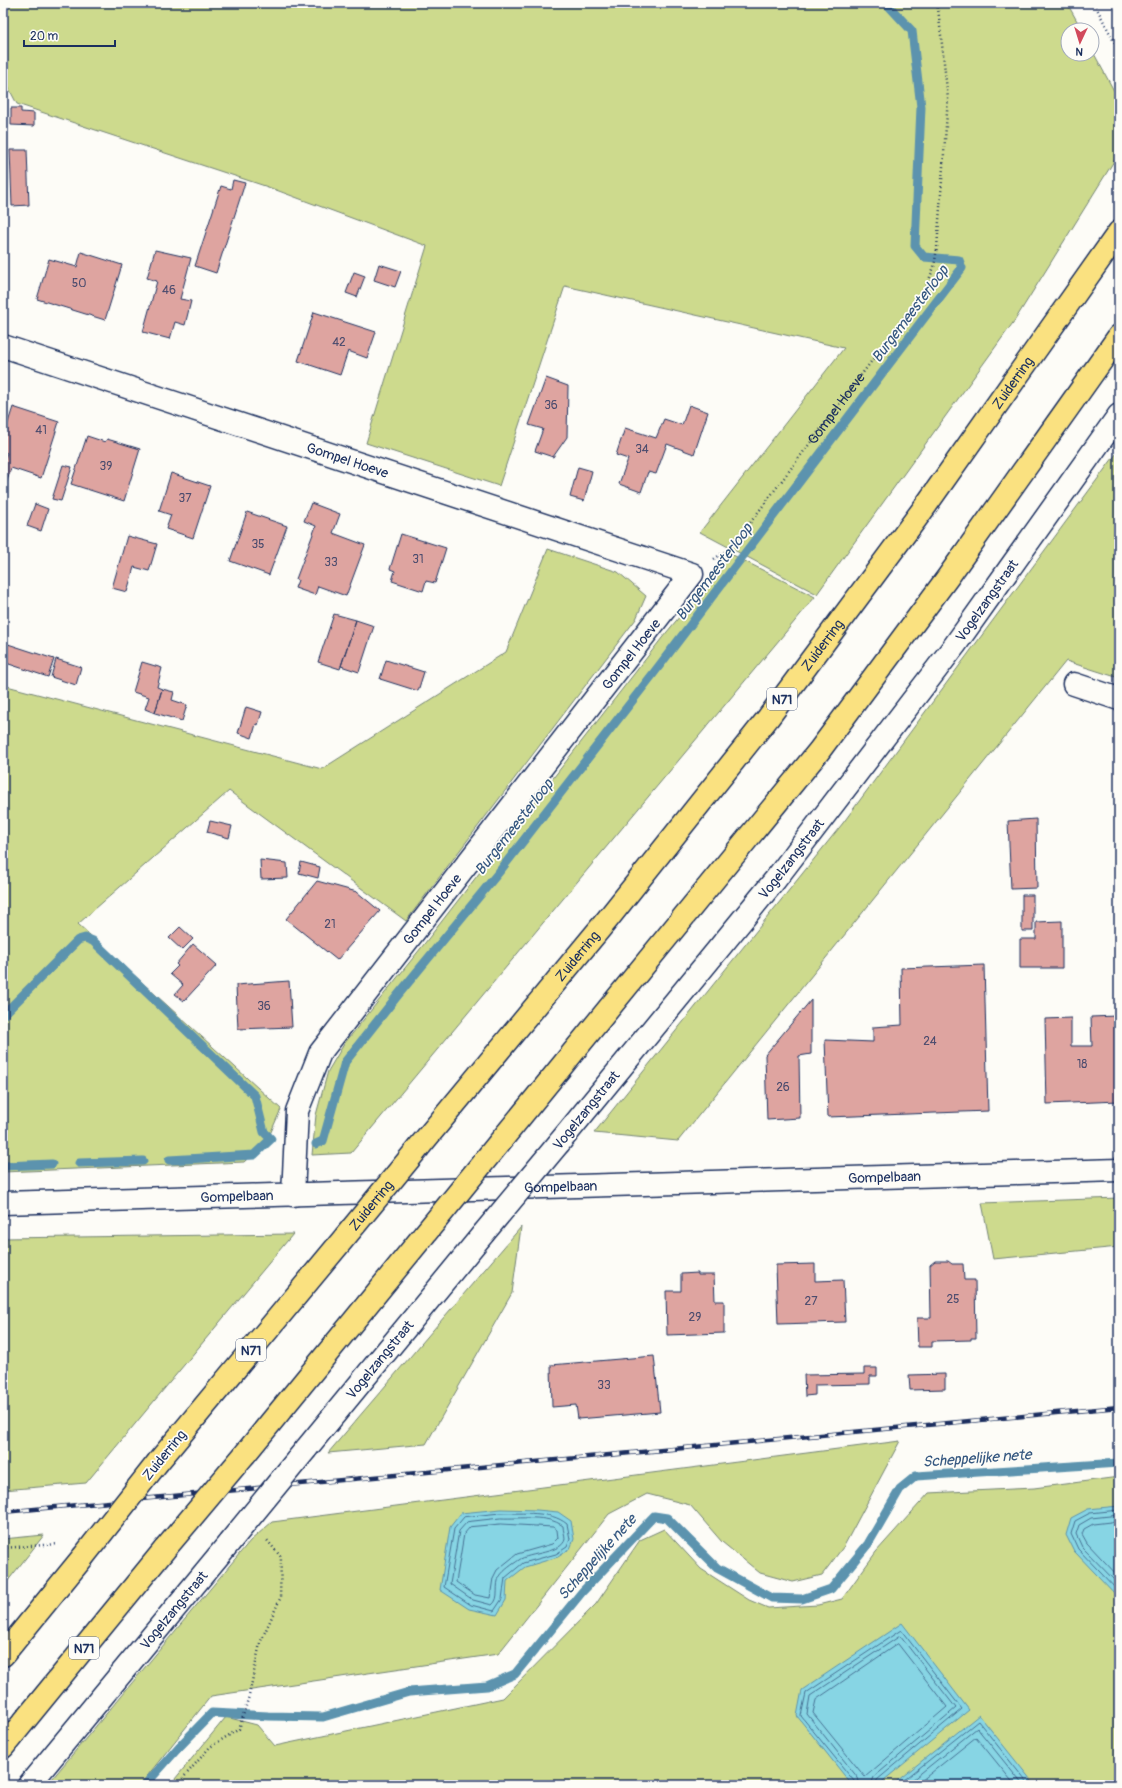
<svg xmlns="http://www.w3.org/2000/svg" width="1122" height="1788" viewBox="0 0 1122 1788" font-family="Pangolin,sans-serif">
<rect width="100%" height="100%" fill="#fdfcf7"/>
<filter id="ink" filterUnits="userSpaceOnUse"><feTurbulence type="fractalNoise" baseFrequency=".025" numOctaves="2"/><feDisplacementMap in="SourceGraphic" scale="8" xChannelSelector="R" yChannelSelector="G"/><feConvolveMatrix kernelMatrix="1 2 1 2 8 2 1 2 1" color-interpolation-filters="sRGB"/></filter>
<g filter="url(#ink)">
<!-- green -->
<path fill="#cdda8d" stroke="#748476" d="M3 3H1067L1082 30H1068V54H1092V50L1119 100V153L1015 320 817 594 700 532 844 348 565 286 499 486 366 443 427 246 268 187 17 104 3 77Z
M1119 450V678L1066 661 678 1141 594 1133 843 823Z
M548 549 618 572 646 596 636 619 406 921 229 791 78 924 281 1109 267 1141 244 1162 3 1172V685L322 769 506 652Z
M731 554 815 597 351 1153 312 1155 316 1115 328 1071 344 1044 421 948 662 638Z
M1119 1198V1247L993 1259 982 1203Z
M521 1227 512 1293 426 1444 328 1453Z
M293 1234 86 1483 3 1490V1238Z
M900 1441 844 1546 822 1575 793 1582 760 1573 722 1542 690 1505 647 1494 609 1514 498 1654 211 1696 140 1785H47L250 1541 272 1522Z
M1119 1477V1785H170L226 1717 257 1725 275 1746 503 1698 596 1604 640 1540 664 1529 701 1569 749 1600 768 1608 818 1605 842 1599 876 1552 929 1493 1034 1488Z
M44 1535 3 1587V1539Z"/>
<!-- water -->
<path fill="#87d5e4" stroke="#5c93ae" d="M1119 1506V1598L1074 1551 1066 1535 1071 1518 1088 1509Z
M501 1509 537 1510 558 1512 571 1521 574 1539 570 1549 558 1557 525 1567 507 1581 506 1600 497 1615 469 1609 440 1590 450 1527 461 1513Z
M902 1623 969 1710 878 1785H852L797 1716 802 1690Z
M979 1715 1035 1785H892Z"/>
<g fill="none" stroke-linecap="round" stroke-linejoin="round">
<!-- shore -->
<path stroke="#467194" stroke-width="1" d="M1119 1510 1090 1513 1075 1521 1071 1534 1078 1549 1119 1592
M501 1513C523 1514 550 1510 567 1524L570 1539 567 1547 556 1554 523 1563 505 1578 502 1599 494 1611 471 1605 444 1587 454 1529 464 1517Z
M1119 1515 1091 1518 1079 1525 1076 1534 1082 1547 1119 1585
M501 1518C520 1519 547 1514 563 1526 563 1530 565 1535 565 1539 563 1553 528 1553 519 1560 513 1564 504 1570 500 1576 494 1585 501 1598 492 1605L473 1600 450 1584 459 1531 467 1522Z
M1119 1521 1093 1524 1084 1529 1082 1534 1087 1543 1119 1577
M501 1524 553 1527 557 1530 558 1538 552 1544 517 1554 497 1570 493 1578 490 1598 475 1595 456 1582 464 1534 470 1527Z
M898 1644 947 1707 865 1777 813 1713 816 1700Z
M855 1785 854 1781 801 1716 806 1693 901 1630 962 1709 877 1780 876 1785
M860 1785 858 1778 807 1714 810 1696 900 1636 956 1708 874 1777 871 1785
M898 1785 978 1721 1029 1785
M906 1785 977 1728 1023 1785
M916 1785 976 1737 1015 1785"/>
<!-- stream -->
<path stroke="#5c93ae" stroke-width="9" d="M3 1015 78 940 85 938 93 941 255 1096 264 1132 271 1139 254 1155 169 1160
M316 1144 323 1141 345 1062 398 995 499 872 653 674 962 268 959 260 924 257 915 246 921 107 912 31 886 3
M79 1163 143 1161
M3 1166 52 1164
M145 1785 178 1748 212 1713 268 1716 323 1717 409 1692 487 1686 515 1674 582 1592 654 1516 667 1518 717 1568 772 1598 802 1599 831 1589 868 1544 900 1489 916 1476 1119 1463"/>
</g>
<!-- building -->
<path fill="#dea4a0" stroke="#1b2f5e" d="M11 108H21V112L34 113V126L11 125Z
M10 150H27L29 205 12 206Z
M233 180 245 183 216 273 195 266 221 186 231 189Z
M155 250 191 258 180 299 191 301 185 325 175 322 170 339 143 332 157 281 147 278Z
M81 252 122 265 105 320 37 299 49 259 77 267Z
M379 264 401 271 395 287 374 280Z
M354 272 365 276 357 297 346 293Z
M314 312 376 332 367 358 348 351 340 375 298 361Z
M546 378 568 386 567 437 553 457 535 451 543 429 529 425Z
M689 405 708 412 694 454 667 444 656 474 648 472 641 492 619 484 628 459 616 455 625 428 656 438 664 419 682 425Z
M13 407 59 422 41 478 11 468 6 484 3 483V464L7 453 3 451V438Z
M87 436 105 442 107 439 140 449 124 501 71 484Z
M63 465 72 467 61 501 52 499Z
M578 467 592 471 584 501 570 497Z
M171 473 210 486 193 538 166 529 171 515 159 511Z
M311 503 340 514 333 533 365 545 346 596 318 586 315 595 295 588 298 580 296 579 316 526 304 521Z
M35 504 48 509 41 531 27 526Z
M247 512 287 526 269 575 230 561Z
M401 534 446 548 435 583 426 581 423 591 392 581 395 571 390 569Z
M127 536 157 544 149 571 134 567 127 592 112 588Z
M334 614 356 620 340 669 318 662Z
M356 620 374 626 359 672 341 666Z
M8 644 54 659 48 677 3 662Z
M56 659 81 667 76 685 51 677Z
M386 660 424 672 418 691 380 679Z
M142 662 162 668 157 687 162 689 155 713 145 709 149 697 133 692Z
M162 689 174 692 172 700 187 705 182 721 155 713Z
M246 707 262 712 258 725 256 724 252 738 238 733Z
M1036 819 1037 888 1011 889 1008 821Z
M210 821 232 826 229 838 207 832Z
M260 860 287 863 288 878 261 879Z
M301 862 320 867 318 878 299 873Z
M317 881 357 892 380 911 337 960 286 919Z
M1022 895H1033V931H1022Z
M1062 921V968H1020V939H1036V922Z
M180 927 193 939 182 950 169 938Z
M193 944 217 965 184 1001 175 994 183 985 170 974 178 966 176 964Z
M984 965 988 1111 828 1117 825 1040 873 1042V1027L902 1025 901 968Z
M289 981 292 1027 238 1029 236 985Z
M811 1000V1054L799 1056 800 1118 767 1120 765 1055Z
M1116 1016 1119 1101 1047 1104 1045 1019 1071 1018V1046H1092L1091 1017Z
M935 1261H948L952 1264H963L964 1280H975L976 1338H971V1340L932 1341V1347H918L917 1318H931L930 1265Z
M815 1264V1281L843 1280 845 1322 778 1324 776 1265Z
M698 1273V1275H714L715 1301H724V1333L667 1335 666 1291H681V1274Z
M654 1356 660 1412 578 1419 576 1405 552 1407 551 1365Z
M864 1368H877V1376H870V1384L815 1385V1395L805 1396 804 1375 864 1374Z
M945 1374V1389L910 1390 909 1375Z"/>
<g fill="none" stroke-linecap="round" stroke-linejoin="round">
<!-- minor casing -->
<g stroke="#1b2f5e" stroke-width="25">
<g id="minor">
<path id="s2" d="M3 346 692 574 320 1053 297 1111 293 1195"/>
<path d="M1074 684 1119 699"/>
<path id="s3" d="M559 1143 775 880 955 645 1119 415"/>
<path id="s4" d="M3 1203 1119 1170"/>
<path id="s5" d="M306 1449 483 1234"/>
<path id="s6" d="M29 1785 229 1543"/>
</g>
</g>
<!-- highway casing -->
<g stroke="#1b2f5e" stroke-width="25">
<g id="highway">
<path d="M499 1143 819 751 948 577 1119 336"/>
<path id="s7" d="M419 1147 607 920 768 718 924 508 1119 232"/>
<path d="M245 1454 424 1235"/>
<path d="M158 1462 345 1237"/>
<path d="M3 1655 83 1557"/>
<path d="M3 1747 165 1549"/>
</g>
</g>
<!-- path -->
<g stroke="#1b2f5e" stroke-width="2.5" stroke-dasharray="1 3" stroke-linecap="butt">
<path d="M1094 3 1119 51"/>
<path id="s1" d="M714 559 732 547 925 290 934 267 937 248 948 99 938 8 934 3"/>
<path d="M3 1548 58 1544"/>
<path d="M177 1785 210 1747 239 1729 249 1696 260 1643 280 1599 281 1557 267 1540"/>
</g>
<!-- minor -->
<use href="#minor" stroke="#fdfcf7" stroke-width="22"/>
<!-- highway -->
<use href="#highway" stroke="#fae180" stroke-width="22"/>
<!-- rail casing -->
<g stroke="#1b2f5e" stroke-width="4.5">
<path id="rail" d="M3 1512 1119 1407"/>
</g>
<!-- rail -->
<use href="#rail" stroke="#fdfcf7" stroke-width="3" stroke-dasharray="9" stroke-linecap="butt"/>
<!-- minor-bridge casing -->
<g stroke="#1b2f5e" stroke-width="25" stroke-linecap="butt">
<path id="minor-bridge" d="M483 1234 559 1143
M229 1543 306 1449"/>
</g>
<!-- highway-bridge casing -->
<g stroke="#1b2f5e" stroke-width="25" stroke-linecap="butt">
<g id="highway-bridge">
<path d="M424 1235 499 1143"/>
<path id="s8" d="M345 1237 419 1147"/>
<path d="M165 1549 245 1454"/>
<path d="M83 1557 158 1462"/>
</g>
</g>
<!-- minor-bridge -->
<use href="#minor-bridge" stroke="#fdfcf7" stroke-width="22"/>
<!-- highway-bridge -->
<use href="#highway-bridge" stroke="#fae180" stroke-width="22"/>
</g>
</g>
<g text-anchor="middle" stroke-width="3.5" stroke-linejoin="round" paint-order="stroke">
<!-- number labels -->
<g font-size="12" fill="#4c4c6e">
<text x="79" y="287">50</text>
<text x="169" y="294">46</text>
<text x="339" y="346">42</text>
<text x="551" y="409">36</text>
<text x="41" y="434">41</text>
<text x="642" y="453">34</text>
<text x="106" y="470">39</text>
<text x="185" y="502">37</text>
<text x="258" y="548">35</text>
<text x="418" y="563">31</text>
<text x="331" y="566">33</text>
<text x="330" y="928">21</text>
<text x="264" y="1010">36</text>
<text x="930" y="1045">24</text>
<text x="1082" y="1068">18</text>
<text x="783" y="1091">26</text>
<text x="953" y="1303">25</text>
<text x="811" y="1305">27</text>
<text x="695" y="1321">29</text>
<text x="604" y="1389">33</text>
</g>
<!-- shield labels -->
<g fill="#fdfcf7" stroke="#5f6c8c" stroke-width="1">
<rect x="767" y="688" width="30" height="22" rx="3"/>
<rect x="236" y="1339" width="30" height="22" rx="3"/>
<rect x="69" y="1637" width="30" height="22" rx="3"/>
</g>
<g font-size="13" font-weight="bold" fill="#1b2f5e">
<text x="782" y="704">N71</text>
<text x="251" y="1355">N71</text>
<text x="84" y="1653">N71</text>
</g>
<!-- street labels -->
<g font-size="14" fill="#1b2f5e" stroke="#fdfcf7">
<text dy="5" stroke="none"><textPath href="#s7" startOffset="968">Zuiderring</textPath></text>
<text dy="5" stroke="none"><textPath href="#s1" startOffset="195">Gompel Hoeve</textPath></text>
<text dy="5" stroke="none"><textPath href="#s2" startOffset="363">Gompel Hoeve</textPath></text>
<text dy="5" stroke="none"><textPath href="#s3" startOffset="691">Vogelzangstraat</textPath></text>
<text dy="5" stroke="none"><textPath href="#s7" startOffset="644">Zuiderring</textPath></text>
<text transform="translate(631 654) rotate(-52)" y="5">Gompel Hoeve</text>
<text dy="5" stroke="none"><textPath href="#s3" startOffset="367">Vogelzangstraat</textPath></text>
<text transform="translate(432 909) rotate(-52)" y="5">Gompel Hoeve</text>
<text dy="5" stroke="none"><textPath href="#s7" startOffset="248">Zuiderring</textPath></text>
<text transform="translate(586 1110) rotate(-51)" y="5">Vogelzangstraat</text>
<text dy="5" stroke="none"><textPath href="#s4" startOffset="882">Gompelbaan</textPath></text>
<text dy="5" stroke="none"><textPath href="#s4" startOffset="558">Gompelbaan</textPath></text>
<text dy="5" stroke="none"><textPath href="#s4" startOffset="234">Gompelbaan</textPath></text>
<text dy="5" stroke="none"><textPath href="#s8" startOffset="41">Zuiderring</textPath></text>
<text dy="5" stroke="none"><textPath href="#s5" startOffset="116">Vogelzangstraat</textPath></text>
<text transform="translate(164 1455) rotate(-51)" y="5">Zuiderring</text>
<text dy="5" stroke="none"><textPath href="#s6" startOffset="227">Vogelzangstraat</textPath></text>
</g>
<!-- water labels -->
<g font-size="15" font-style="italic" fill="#365880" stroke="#fdfcf7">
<text transform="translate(910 314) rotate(-53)" y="5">Burgemeesterloop</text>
<text transform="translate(714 572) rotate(-53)" y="5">Burgemeesterloop</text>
<text transform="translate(514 827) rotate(-52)" y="5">Burgemeesterloop</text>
<text transform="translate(977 1458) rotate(-4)" y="5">Scheppelijke nete</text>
<text transform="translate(597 1557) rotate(-48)" y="5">Scheppelijke nete</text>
</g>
</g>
<!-- margin -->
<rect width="1122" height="1788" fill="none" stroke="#fdfcf7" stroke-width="16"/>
<rect x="8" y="8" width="1106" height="1772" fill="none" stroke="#1b2f5e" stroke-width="1.5" filter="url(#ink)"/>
<!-- north arrow -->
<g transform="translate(1080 42) rotate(184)"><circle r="19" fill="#fdfcf7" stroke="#a3aaba"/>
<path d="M0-3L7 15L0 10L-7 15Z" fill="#d1495b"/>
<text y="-6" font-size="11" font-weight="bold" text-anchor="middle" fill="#1b2f5e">N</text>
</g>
<!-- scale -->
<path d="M24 40v6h91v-6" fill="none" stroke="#1b2f5e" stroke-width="2"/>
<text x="30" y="40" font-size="12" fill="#1b2f5e" stroke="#fdfcf7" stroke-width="3" paint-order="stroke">20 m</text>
</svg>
